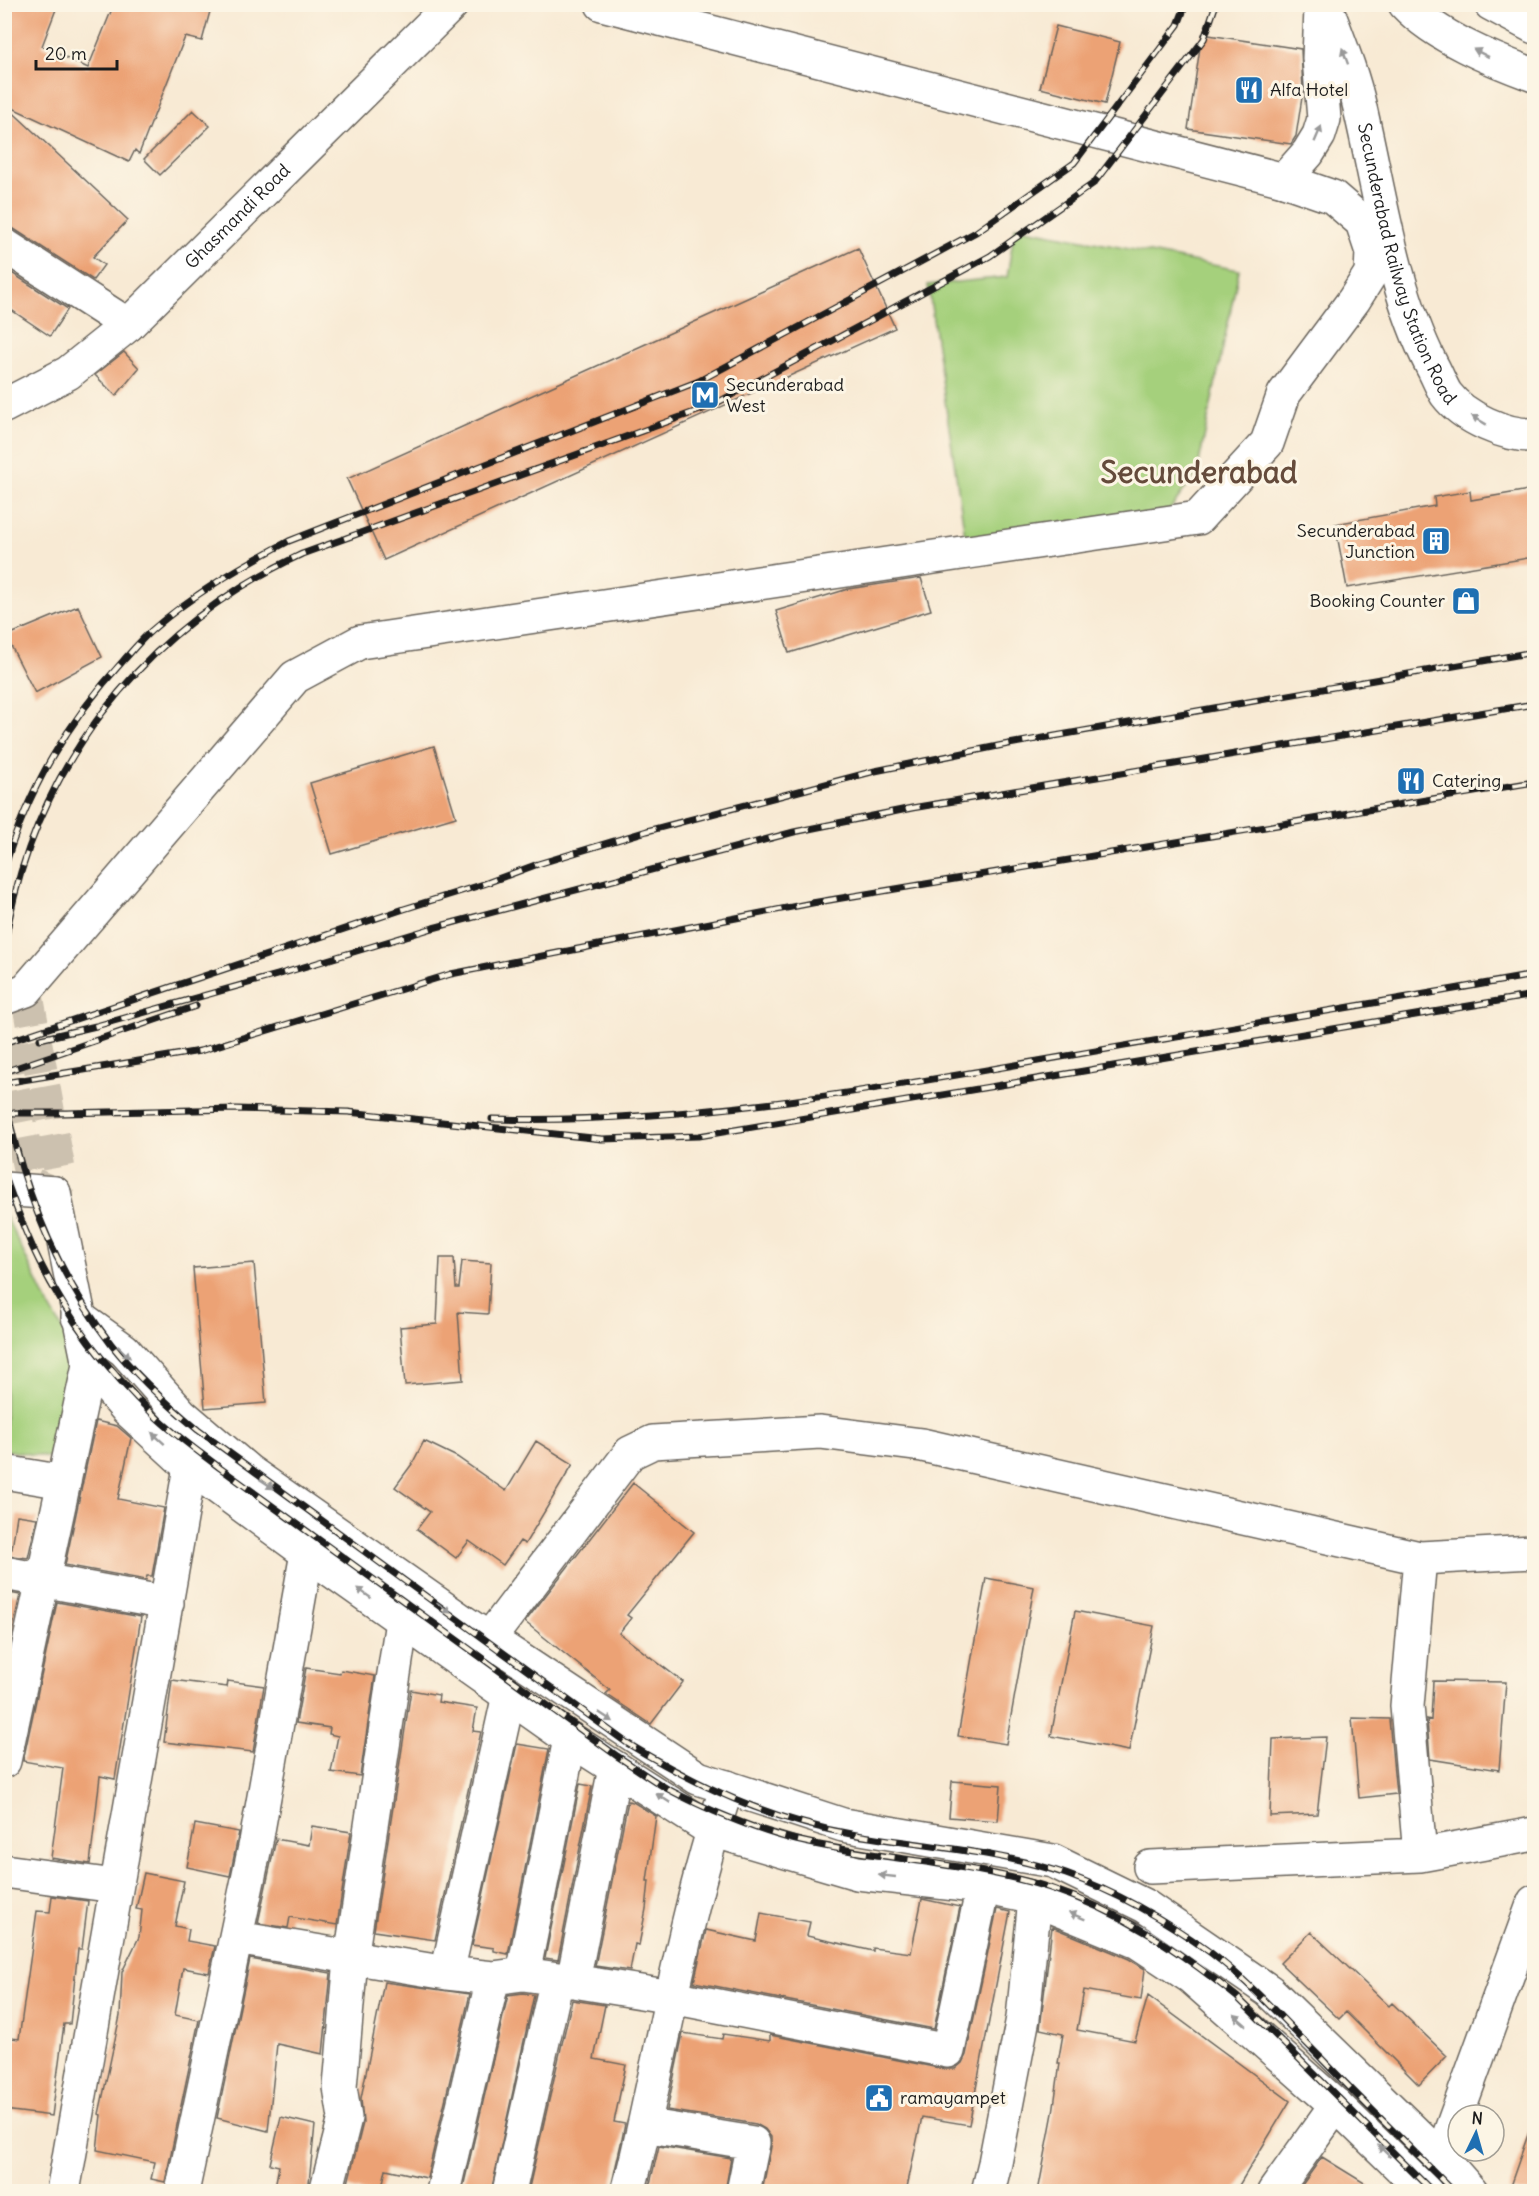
<svg xmlns="http://www.w3.org/2000/svg" width="1539" height="2196" viewBox="0 0 1539 2196" font-family="Delius,sans-serif">
<rect width="100%" height="100%" fill="#fcf5e5"/>
<filter id="ink" filterUnits="userSpaceOnUse"><feTurbulence type="fractalNoise" baseFrequency=".0167" numOctaves="2"/><feDisplacementMap in="SourceGraphic" scale="12" xChannelSelector="R" yChannelSelector="G"/><feConvolveMatrix kernelMatrix="1 2 1 2 8 2 1 2 1" color-interpolation-filters="sRGB"/></filter>
<filter id="wash" filterUnits="userSpaceOnUse"><feTurbulence type="fractalNoise" baseFrequency=".008" numOctaves="4" result="noise"/><feDisplacementMap in="SourceGraphic" scale="24" xChannelSelector="R" yChannelSelector="G"/><feGaussianBlur stdDeviation="1.35" result="paint"/><feColorMatrix in="noise" values="0 0 0 0 0 0 0 0 0 0 0 0 0 0 0 0 0 1.4 0 .05"/><feComposite in="paint" operator="in"/></filter>
<g filter="url(#wash)">
<rect width="100%" height="100%" fill="#f8ead4"/>
<!-- green -->
<path fill="#a5d07c" stroke="#60764c" stroke-width="1.5" d="M1015 227 1239 270 1197 472 1169 511 966 543 928 285 1007 277Z
M6 1216 48 1304 79 1358 59 1459 5 1450Z"/>
<g id="blocks">
<!-- building -->
<path fill="#eca274" d="M4 4H58L42 46 88 68 114 4H212L202 41 185 37 139 154 135 150 129 162 4 104Z
M1056 26 1120 42 1105 104 1040 88Z
M1202 34 1301 49 1303 91 1296 136 1291 144 1188 129Z
M4 104 128 220 93 257 104 265 93 280 14 229 4 226Z
M193 110 210 126 160 175 144 159Z
M858 248 895 328 384 560 347 479Z
M4 268 68 309 50 336 4 305Z
M124 352 139 368 116 396 95 375Z
M1534 489V557L1347 588 1335 524 1435 506 1434 497 1470 491 1471 500Z
M921 578 931 610 789 653 776 611 848 589Z
M78 606 102 657 35 693 6 636Z
M434 746 456 817 332 854 310 783Z
M440 1258H454L456 1288H459L462 1261 491 1263 488 1314 458 1312 463 1380 405 1385 400 1327 437 1324Z
M254 1263 266 1403 205 1408 193 1268Z
M96 1421 117 1426 131 1438 118 1499 164 1508 152 1576H147L146 1580 65 1565Z
M424 1441 457 1457 506 1491 536 1441 573 1464 525 1544 520 1541 503 1565 469 1541 456 1558 417 1529 430 1512 395 1487 412 1464Z
M633 1483 694 1532 627 1615 631 1618 619 1633 683 1682 651 1724 606 1694 610 1690 525 1622Z
M17 1515 37 1518 28 1558 4 1555V1548L12 1549Z
M986 1578 1034 1587 1006 1744 958 1736Z
M4 1592 20 1595 4 1669Z
M57 1602 141 1617 115 1779 100 1776 90 1864 51 1858 63 1768 23 1761Z
M1075 1611 1154 1626 1129 1751 1051 1736Z
M306 1668 340 1673 341 1670 375 1676 360 1776 331 1772 338 1736 329 1734 330 1728 296 1723Z
M172 1680 227 1687 228 1681 264 1686 253 1752 164 1742Z
M1433 1681 1506 1682 1499 1770 1430 1759 1427 1719 1431 1720Z
M411 1690 439 1695 438 1702 477 1708 473 1731 481 1732 435 1940 374 1931Z
M1352 1718 1389 1719 1396 1794 1359 1798Z
M1326 1737 1317 1814 1270 1816 1273 1739Z
M517 1744 549 1749 508 1954 494 1951V1948L472 1945Z
M952 1781 1001 1785 998 1821 949 1817Z
M580 1784 592 1786 558 1960 545 1958Z
M628 1801 633 1802 656 1816 647 1881H649L646 1909 639 1945 635 1944 630 1971 595 1966Z
M195 1824 239 1832 230 1876 187 1867Z
M312 1826 351 1832 337 1925 290 1917 288 1928 258 1923 276 1839 309 1845Z
M144 1873 184 1881 175 1926 189 1929 187 1941 215 1946 209 1973 183 1968 175 2015 199 2020 165 2182 151 2179 155 2162 97 2150 101 2115 99 2114 120 2016 122 1972 139 1937 142 1910 136 1909Z
M52 1896 88 1901 82 1949H78L70 2024H64L52 2116 4 2110V2037L19 2039 37 1911 50 1912Z
M922 1899 960 1907 934 2029 694 1982 706 1930 756 1941 761 1913 810 1922 807 1936 873 1951V1948L911 1953Z
M997 1909 1010 1912 969 2125 922 2117 906 2192H762L771 2147V2137L765 2129 756 2124 667 2110 683 2033 722 2039 723 2034 770 2041V2035L944 2069H955L962 2063 966 2055Z
M1052 1927 1129 1959 1145 1969 1141 2000 1084 1990 1077 2030 1135 2041 1148 1996 1290 2101 1235 2192H1038L1053 2113 1060 2063H1058L1063 2034 1040 2029Z
M1311 1932 1389 2006 1392 2003 1447 2056 1419 2085 1346 2012 1339 2019 1280 1963Z
M250 1959 331 1973 323 2054 277 2044 268 2131 217 2118Z
M384 1982 470 1994 427 2178 386 2169 381 2192H364L347 2187 363 2123 361 2098Z
M523 1993 534 1995 491 2192H462L508 1995Z
M572 2000 605 2005 594 2059 626 2065 614 2122 625 2124 622 2139 610 2192H528Z
M281 2117 315 2125 308 2192H274L279 2166 270 2164Z
M1531 2126H1534V2192H1508Z
M659 2146 731 2158 725 2192H648Z
M1322 2157 1379 2192H1297Z"/>
</g>
</g>
<g filter="url(#ink)">
<use href="#blocks" fill-opacity="0" stroke="#69645c" stroke-width="1.5"/>
<g fill="none" stroke-linecap="round" stroke-linejoin="round">
<!-- secondary-tunnel -->
<path stroke="#ccc1af" stroke-width="33" stroke-dasharray="33 16" stroke-linecap="butt" d="M4 1042 32 1184 54 1193 61 1180 26 990"/>
<!-- street casing -->
<g stroke="#69645c" stroke-width="36">
<path id="street" d="M4 245 128 325
M4 1189 54 1193
M4 1472 64 1482
M1420 1558 1407 1706 1420 1855
M4 1573 167 1603
M475 1665 489 1639 630 1453 653 1442 820 1432 922 1445 1420 1558 1534 1552
M1150 1867 1420 1855 1534 1834
M4 1871 115 1886
M236 1938 447 1973 493 1978 523 1974 573 1981 672 1997 948 2051 983 1887
M447 1973 509 1695
M523 1974 570 1739
M573 1981 615 1768
M644 2125 753 2143 743 2192
M1441 2158 1534 1902
M63 2192 190 1467 204 1434
M182 2192 256 1842 307 1553
M326 2192 345 2118 340 2087 351 1958 402 1621 412 1597
M443 2192 493 1978
M509 2192 557 1979
M628 2192C640 2149 648 2105 658 2062 677 1970 697 1876 727 1787
M988 2192 995 2163 1023 2018 1035 1899
M1274 2192 1336 2105"/>
</g>
<!-- secondary casing -->
<g stroke="#69645c" stroke-width="36">
<g id="secondary">
<path id="s1" d="M1325 4C1338 39 1352 72 1360 108 1380 193 1392 288 1432 366 1437 375 1441 386 1446 394 1464 418 1506 436 1534 435"/>
<path d="M1405 4C1436 37 1493 60 1534 75"/>
<path d="M1491 4 1534 27"/>
<path d="M1284 180 1308 153 1319 135 1324 119 1319 58 1321 9"/>
<path id="s2" d="M4 406 68 373 128 325 452 4"/>
<path d="M4 998 26 990 295 677 360 642 1198 518 1267 443 1284 394 1354 300 1371 273 1372 252 1362 222 1333 197 1284 180 602 4"/>
<path d="M78 1317 124 1350 181 1414 248 1471 462 1621 698 1778 843 1825 1053 1861 1145 1906 1269 1991 1441 2158 1471 2192"/>
<path d="M89 1365 127 1409 190 1467 307 1553 570 1739 712 1830 857 1873 983 1887 1026 1896 1138 1942 1191 1977 1336 2105 1426 2192"/>
<path d="M4 1761 89 1365 54 1193"/>
</g>
</g>
<!-- street -->
<use href="#street" stroke="#fff" stroke-width="33"/>
<!-- secondary -->
<use href="#secondary" stroke="#fff" stroke-width="33"/>
<!-- rail casing -->
<g stroke="#1c1c1c" stroke-width="7">
<path id="rail" d="M4 870C26 792 69 720 123 661 132 651 141 640 151 631 193 594 240 567 289 541L699 381 976 232 1074 163 1178 25 1186 4
M4 948C31 770 140 630 302 554L711 406 990 256 1094 183 1204 39 1216 4
M40 1039 96 1026 277 975 433 928 794 832 912 808 1534 704
M4 1043 404 909 484 884 538 864 647 831 875 771 1003 745 1534 652
M4 1072 196 1006
M4 1083 200 1051 451 974 812 903 1534 782
M4 1094C21 1185 54 1270 111 1344 136 1376 167 1404 198 1430L627 1743C698 1786 768 1819 851 1834 920 1846 1000 1851 1066 1874 1117 1892 1167 1921 1211 1953 1251 1983 1285 2022 1320 2057 1364 2103 1410 2147 1454 2192
M4 1113H66L236 1109 348 1112 602 1139 699 1136 1534 995
M492 1119C679 1124 855 1093 1038 1061 1204 1032 1369 1004 1534 975
M4 1173C8 1186 13 1199 18 1212 47 1290 95 1359 155 1416 175 1435 198 1451 220 1468L617 1756C633 1766 649 1778 666 1788 703 1808 755 1830 796 1840 880 1860 968 1862 1050 1888 1122 1912 1178 1950 1237 1997L1433 2192"/>
</g>
<!-- rail -->
<use href="#rail" stroke="#fcf5e5" stroke-width="4.5" stroke-dasharray="14" stroke-linecap="butt"/>
</g>
<!-- one-way arrows -->
<defs><path id="oneway-solid" d="M-6-.8H1V-3.2L6.5 0L1 3.2V.8H-6Z" transform="scale(1.5)"/></defs>
<g fill="#999">
<use href="#oneway-solid" transform="translate(1481 53) rotate(-153)"/>
<use href="#oneway-solid" transform="translate(1345 56) rotate(-110)"/>
<use href="#oneway-solid" transform="translate(1318 134) rotate(-67)"/>
<use href="#oneway-solid" transform="translate(1479 420) rotate(-149)"/>
<use href="#oneway-solid" transform="translate(124 1352) rotate(43)"/>
<use href="#oneway-solid" transform="translate(158 1438) rotate(-138)"/>
<use href="#oneway-solid" transform="translate(267 1484) rotate(34)"/>
<use href="#oneway-solid" transform="translate(364 1593) rotate(-145)"/>
<use href="#oneway-solid" transform="translate(444 1608) rotate(36)"/>
<use href="#oneway-solid" transform="translate(606 1717) rotate(33)"/>
<use href="#oneway-solid" transform="translate(663 1798) rotate(-147)"/>
<use href="#oneway-solid" transform="translate(887 1876) rotate(-174)"/>
<use href="#oneway-solid" transform="translate(1077 1916) rotate(-158)"/>
<use href="#oneway-solid" transform="translate(1240 2020) rotate(-139)"/>
<use href="#oneway-solid" transform="translate(1384 2151) rotate(-136)"/>
</g>
</g>
<!-- icons -->
<defs>
<g id="restaurant-square" transform="scale(1.5)"><rect x="-9" y="-9" width="18" height="18" rx="4" fill="#1f6fb2" stroke="#fcf5e5"/><path d="M-5-6h1v4h1v-4h1v4h1v-4h1v5L-1.5 .5V6h-2V.5L-5-1ZM5-6V6H3V1.5H1.5Q1.5-4 5-6Z" fill="#fff"/></g>
<g id="metro-square" transform="scale(1.5)"><rect x="-9" y="-9" width="18" height="18" rx="4" fill="#1f6fb2" stroke="#fcf5e5"/><path d="M-5.5 5V-5H-3L0 0L3-5H5.5V5H3V-.5L0 4L-3-.5V5Z" fill="#fff"/></g>
<g id="building-square" transform="scale(1.5)"><rect x="-9" y="-9" width="18" height="18" rx="4" fill="#1f6fb2" stroke="#fcf5e5"/><path d="M-4-6H4V6H1V3H-1V6H-4ZM-2.5-4.3h1.7v1.8h-1.7ZM.8-4.3h1.7v1.8H.8ZM-2.5-1h1.7V.8h-1.7ZM.8-1h1.7V.8H.8Z" fill="#fff"/></g>
<g id="shop-square" transform="scale(1.5)"><rect x="-9" y="-9" width="18" height="18" rx="4" fill="#1f6fb2" stroke="#fcf5e5"/><path d="M-5-2.5h2.3a2.7 3.5 0 0 1 5.4 0H5L5.5 6h-11ZM-1.5-2.5h3a1.5 2.3 0 0 0-3 0Z" fill="#fff"/></g>
<g id="civic-square" transform="scale(1.5)"><rect x="-9" y="-9" width="18" height="18" rx="4" fill="#1f6fb2" stroke="#fcf5e5"/><path d="M-.6-6.5H3V-4.5H.6V-3L4-1V1h2V6H-6V1h2V-1L-.6-3ZM-1.2 2.5V6h2.4V2.5Z" fill="#fff"/></g>
</defs>
<g fill-rule="evenodd">
<use href="#restaurant-square" x="1249" y="90"/>
<use href="#metro-square" x="705" y="395"/>
<use href="#building-square" x="1436" y="541"/>
<use href="#shop-square" x="1466" y="601"/>
<use href="#restaurant-square" x="1411" y="781"/>
<use href="#civic-square" x="879" y="2098"/>
</g>
<g text-anchor="middle" stroke-width="6" stroke-linejoin="round" paint-order="stroke">
<!-- poi labels -->
<g font-size="18" fill="#1c1c1c" stroke="#fcf5e5" text-anchor="start">
<text x="1270" y="96">Alfa Hotel</text>
<text x="726" y="391">Secunderabad<tspan x="726" dy="21">West</tspan></text>
<text x="1415" y="537" text-anchor="end">Secunderabad<tspan x="1415" dy="21">Junction</tspan></text>
<text x="1445" y="607" text-anchor="end">Booking Counter</text>
<text x="1432" y="787">Catering</text>
<text x="900" y="2104">ramayampet</text>
</g>
<!-- street labels -->
<g font-size="18" fill="#1c1c1c" stroke="#fcf5e5">
<text dy="6" stroke="none"><textPath href="#s2" startOffset="303">Ghasmandi Road</textPath></text>
<text dy="6" stroke="none"><textPath href="#s1" startOffset="273">Secunderabad Railway Station Road</textPath></text>
</g>
<!-- town labels -->
<g font-size="30" font-weight="bold" fill="#654b3b" stroke="#fcf5e5">
<text x="1199" y="483">Secunderabad</text>
</g>
</g>
<!-- margin -->
<rect width="1539" height="2196" fill="none" stroke="#fcf5e5" stroke-width="24"/>
<!-- north arrow -->
<g transform="translate(1476 2133) rotate(5)"><circle r="28" fill="#fcf5e5" stroke="#a29e95" stroke-width="1.5"/>
<path d="M0-4.5L10 22L0 15L-10 22Z" fill="#1f6fb2"/>
<text y="-9" font-size="16" font-weight="bold" text-anchor="middle" fill="#1c1c1c">N</text>
</g>
<!-- scale -->
<path d="M36 60v9h81v-9" fill="none" stroke="#1c1c1c" stroke-width="3"/>
<text x="45" y="60" font-size="18" fill="#1c1c1c" stroke="#fcf5e5" stroke-width="4.5" paint-order="stroke">20 m</text>
</svg>
